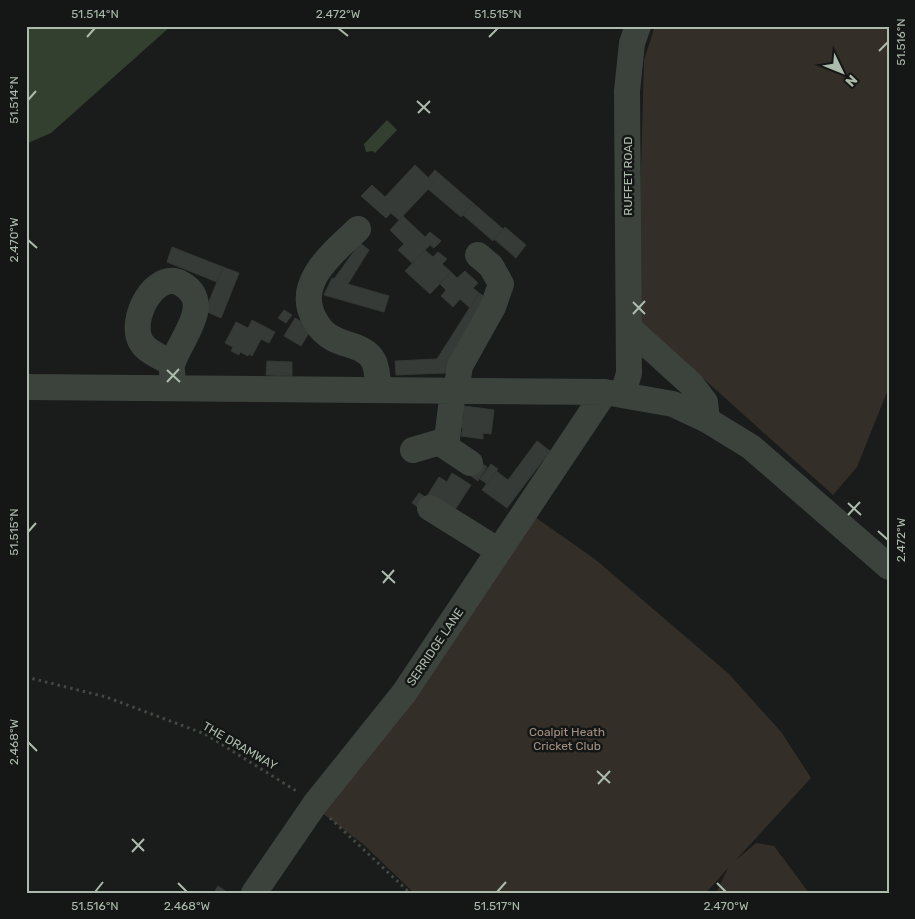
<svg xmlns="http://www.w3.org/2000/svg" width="915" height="919" viewBox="0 0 915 919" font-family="Rubik,sans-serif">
<rect width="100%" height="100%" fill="#191c1a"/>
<!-- green -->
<path fill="#342e29" d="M655 26H889V387L857 467 833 495 637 319 644 60Z
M535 517 596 560 729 674 782 733 811 778 735 861 756 843 774 846 809 893H716L728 868 706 893H414L363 844 317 809Z"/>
<!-- water -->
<path fill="#33402f" d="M26 26H171L51 133 26 144Z
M387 120 397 130 375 153 373 151 366 152 364 144Z"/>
<!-- building -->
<path fill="#363b37" stroke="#333835" d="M415 165 434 183 399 220 391 213 386 218 361 196 372 185 385 197Z
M435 170 473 203 461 217 428 189 434 183 428 178Z
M473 203 503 229 493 241 463 215Z
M403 216 425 237 430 232 441 241 434 248 430 245 412 263 398 250 404 244 390 230Z
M505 227 526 245 516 258 494 239Z
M360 243 369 250 348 284 389 296 384 312 324 295 332 278 334 279Z
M172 247 223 267 217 282 167 262Z
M425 250 433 257 438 252 447 259 442 264 451 272 430 294 405 271Z
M223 267 239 273 221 318 205 311Z
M465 271 478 283 473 288 479 293 470 308 460 299 453 307 441 296 446 290 440 284 451 272 457 278Z
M479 293 490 300 445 373 396 375 395 361 437 359Z
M284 310 292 315 286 323 278 318Z
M295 318 312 328 301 346 284 336Z
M252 320 275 332 269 343 261 339 252 356 249 354 248 356 240 352 239 355 231 351 233 347 225 343 236 322 248 328Z
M267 361 292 362V376L266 375Z
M464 406 494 410 491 434 483 433V439L461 436 463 428 457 427 458 420 463 419Z
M537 441 550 451 507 508 482 490 496 471 508 480Z
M473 458 487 467 478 481 464 471Z
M491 464 498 469 487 484 480 479Z
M452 473 471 485 453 513 427 496 439 477 447 482Z
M419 493 433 502 426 513 412 503Z
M218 886 228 893H214Z"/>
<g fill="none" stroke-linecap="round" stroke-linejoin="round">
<!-- path -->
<path stroke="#424943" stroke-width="3" stroke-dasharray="2.5 4" stroke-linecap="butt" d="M26 677 106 697 205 734 298 792
M330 818 410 893"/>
<!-- minor -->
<path stroke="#3c433d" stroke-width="26" d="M358 229C334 252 293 283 315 320 319 328 326 335 334 339 347 346 365 346 373 360 378 368 377 381 379 390
M629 328 691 384 705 402 707 420
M172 363C162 358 147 352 141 342 128 320 155 268 182 284 214 303 181 338 173 362 170 369 174 381 174 388
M26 387 605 392 673 404 707 420 751 447 889 567
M453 391 446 447 470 463
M456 391 460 366 493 307 501 284 491 266 478 255
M623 394 629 373 627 91 632 43 638 26
M413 450 447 440
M430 508 499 551
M254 893 315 804 404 693 605 392"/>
</g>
<!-- ticks -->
<path fill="none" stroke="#acbbac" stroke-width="2" d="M338 28 348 36M87 37 95 28M489 37 498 28M879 51 888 42M28 100 36 91M417 101 430 113M418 113 430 101M28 240 37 248M633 302 645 314M633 314 645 301M167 370 180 382M167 382 179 369M848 503 861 515M848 515 860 502M878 531 888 540M28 532 36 523M382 571 395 583M383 583 394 570M28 742 37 751M597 771 610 783M598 784 610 771M132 839 144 851M132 852 144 839M178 883 187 892M717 883 726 892M95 892 103 882M497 892 506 882"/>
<g text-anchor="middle" stroke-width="5" stroke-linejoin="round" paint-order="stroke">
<!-- street labels -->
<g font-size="12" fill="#acbbac" stroke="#141715">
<text transform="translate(628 176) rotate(-90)" y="4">RUFFET ROAD</text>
<text transform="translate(435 647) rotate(-56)" y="4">SERRIDGE LANE</text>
<text transform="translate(240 746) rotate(30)" y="4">THE DRAMWAY</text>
</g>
<!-- park labels -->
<g font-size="12" fill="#a59184" stroke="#141715">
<text x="567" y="736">Coalpit Heath<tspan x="567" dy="14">Cricket Club</tspan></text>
</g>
</g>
<!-- border -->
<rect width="915" height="919" fill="none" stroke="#141715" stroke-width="55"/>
<!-- north arrow -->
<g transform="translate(842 72) rotate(133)" stroke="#141715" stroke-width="4" paint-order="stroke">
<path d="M0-4L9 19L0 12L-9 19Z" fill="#acbbac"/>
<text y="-8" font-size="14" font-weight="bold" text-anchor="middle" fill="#acbbac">N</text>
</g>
<rect x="28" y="28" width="860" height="864" fill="none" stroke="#acbbac" stroke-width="2"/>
<g font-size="12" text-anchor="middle" fill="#acbbac">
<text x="95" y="18">51.514°N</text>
<text x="338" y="18">2.472°W</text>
<text x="498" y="18">51.515°N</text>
<text transform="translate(901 42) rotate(-90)" y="4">51.516°N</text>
<text transform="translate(14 100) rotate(-90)" y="4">51.514°N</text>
<text transform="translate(14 240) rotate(-90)" y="4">2.470°W</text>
<text transform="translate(14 532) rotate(-90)" y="4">51.515°N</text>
<text transform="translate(901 540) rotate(-90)" y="4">2.472°W</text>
<text transform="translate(14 742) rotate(-90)" y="4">2.468°W</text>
<text x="95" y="910">51.516°N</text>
<text x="187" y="910">2.468°W</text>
<text x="497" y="910">51.517°N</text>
<text x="726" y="910">2.470°W</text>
</g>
</svg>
